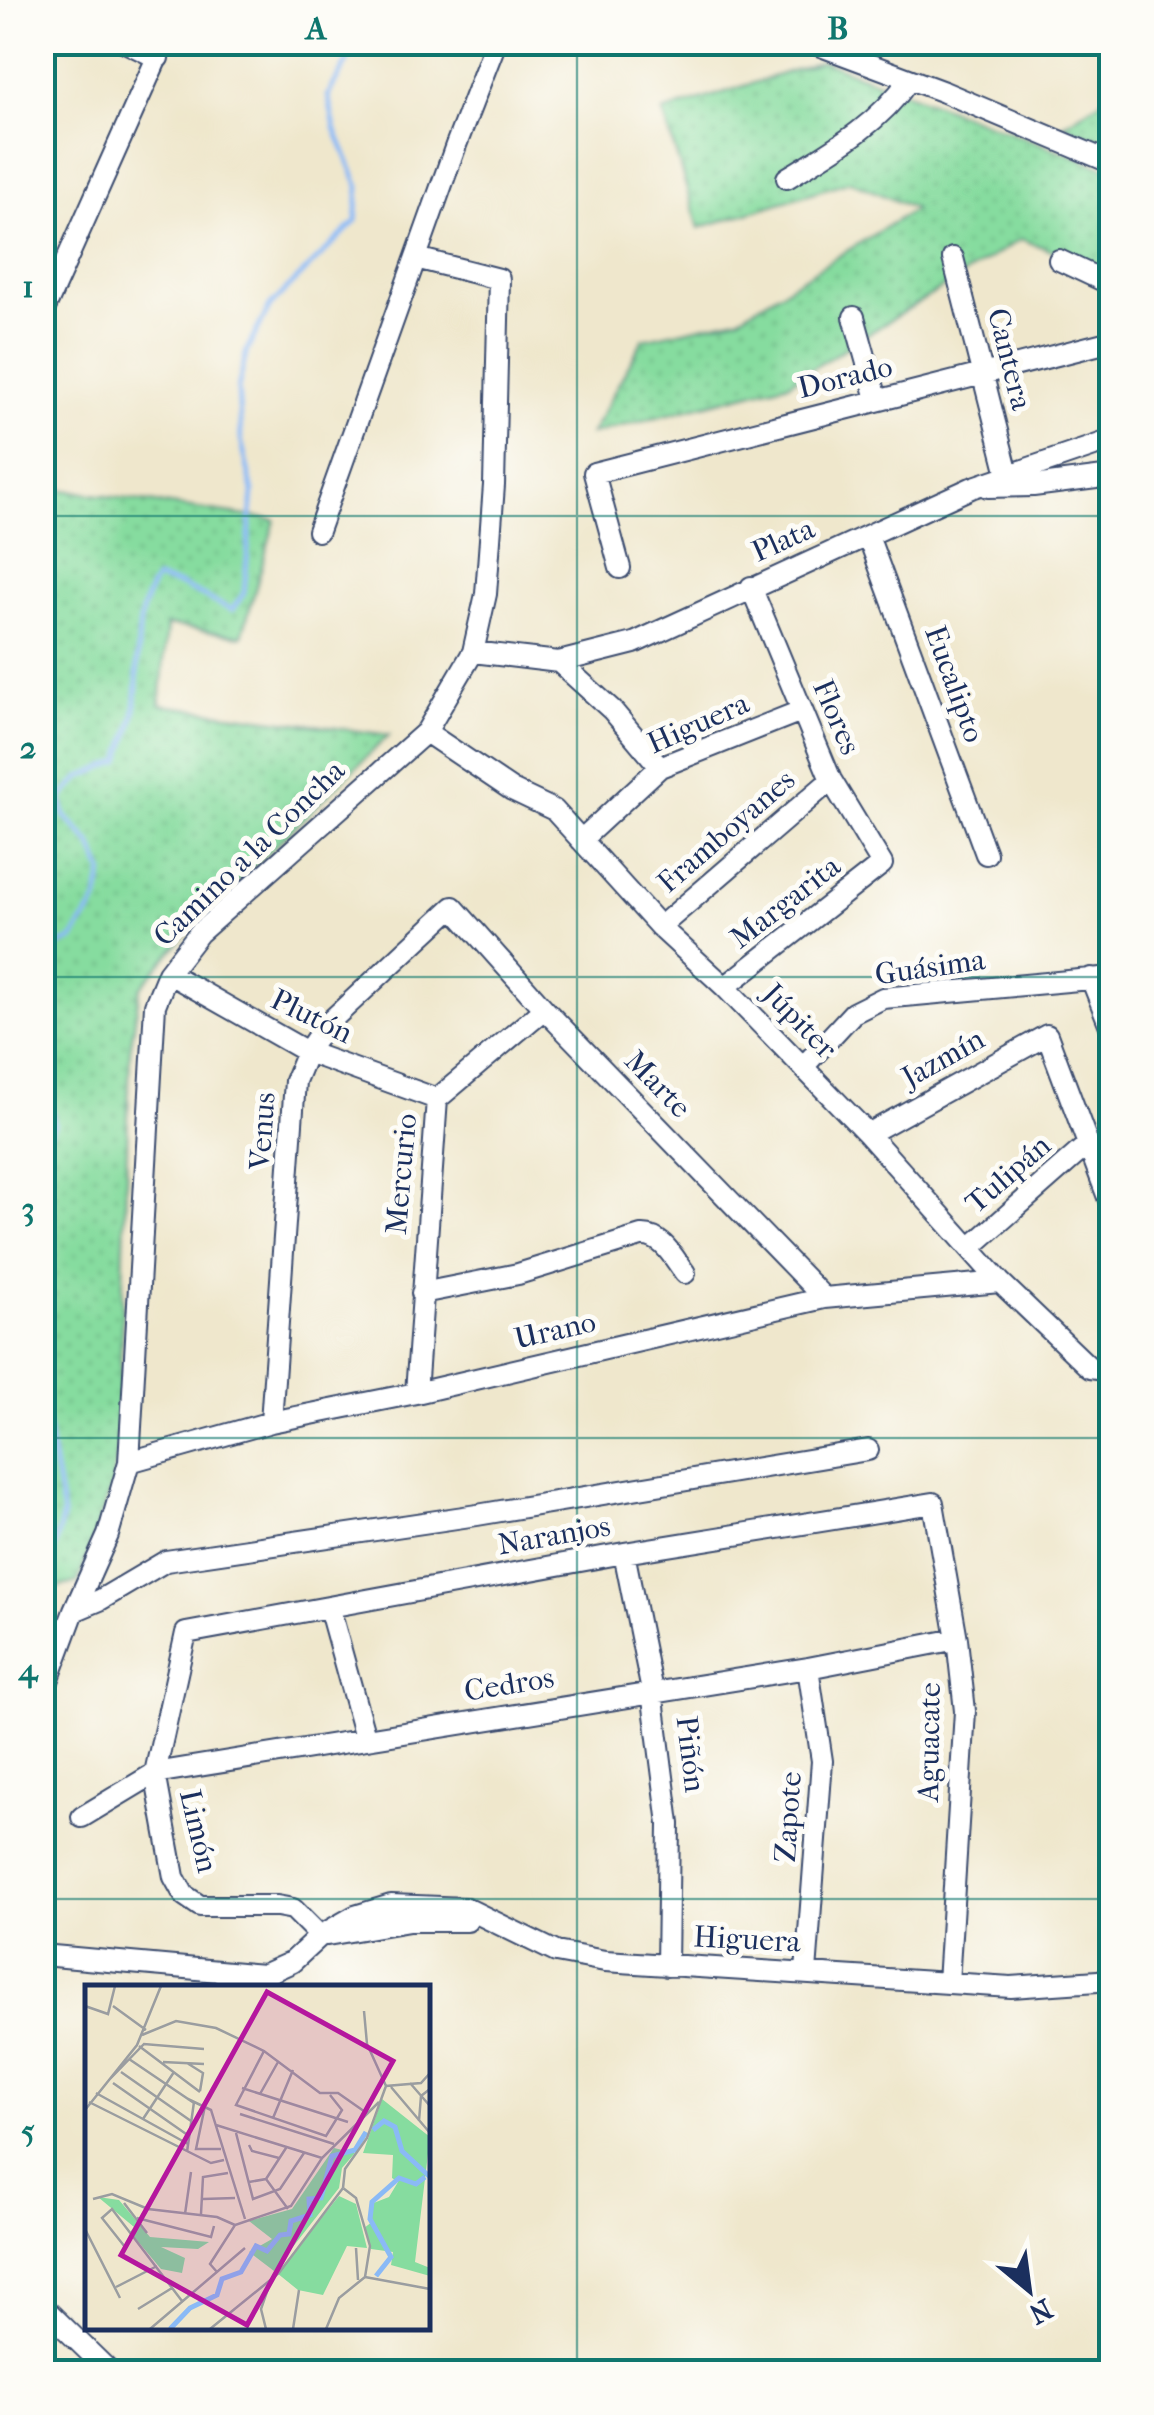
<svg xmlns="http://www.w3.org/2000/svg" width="1154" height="2415" viewBox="0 0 1154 2415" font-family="'IM FELL French Canon',serif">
<defs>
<pattern id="grass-dots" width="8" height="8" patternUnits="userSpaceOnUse" patternTransform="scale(2.5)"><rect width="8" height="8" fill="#86dc9f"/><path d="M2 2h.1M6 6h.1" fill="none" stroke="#73bd8b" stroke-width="1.8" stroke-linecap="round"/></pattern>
</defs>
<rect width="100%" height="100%" fill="#fdfcf7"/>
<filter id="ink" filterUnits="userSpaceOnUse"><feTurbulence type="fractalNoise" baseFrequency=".01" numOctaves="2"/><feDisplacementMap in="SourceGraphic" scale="20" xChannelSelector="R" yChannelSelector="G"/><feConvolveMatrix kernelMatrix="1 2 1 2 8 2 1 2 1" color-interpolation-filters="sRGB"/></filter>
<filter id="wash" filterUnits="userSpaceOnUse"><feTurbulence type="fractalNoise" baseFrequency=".0048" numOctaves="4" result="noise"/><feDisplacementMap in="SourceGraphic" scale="40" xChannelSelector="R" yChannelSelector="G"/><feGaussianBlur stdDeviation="2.25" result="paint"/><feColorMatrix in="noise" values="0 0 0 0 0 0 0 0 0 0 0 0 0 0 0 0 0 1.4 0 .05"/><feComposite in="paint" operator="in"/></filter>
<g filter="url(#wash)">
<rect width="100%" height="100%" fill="#efe7cc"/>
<!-- grass -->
<path fill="url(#grass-dots)" stroke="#50867e" stroke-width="2.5" d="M822 61 1111 170V273L1021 239 789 383 591 434 643 339 738 318 915 209 850 181 699 228 663 112Z
M1111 94V144L1063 125Z
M43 487 275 520 242 636 167 625 160 705 389 735 194 925 140 988 130 1051 118 1442 112 1484 78 1582 43 1591Z"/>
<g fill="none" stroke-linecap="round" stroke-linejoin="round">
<!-- stream -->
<path stroke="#8abaf6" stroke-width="5" d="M42 953 72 940 97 901 103 872 91 844 65 816 61 798 81 777 120 761C125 746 131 731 134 716 142 671 129 618 156 579L180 585 232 610 244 593 253 492 241 439 238 388 247 350 270 306 356 221 359 187 335 128 328 95 358 42
M42 1090 49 1096 54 1124 42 1144
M42 1398 63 1515 50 1564 42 1568"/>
</g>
</g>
<g filter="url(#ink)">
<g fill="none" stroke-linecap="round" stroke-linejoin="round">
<!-- minor casing -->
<g stroke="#3b4b6e" stroke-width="24">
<path id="minor" d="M125 42 158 58
M810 42 944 92 1112 163
M787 178C833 150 878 125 909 80
M953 258 1008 474
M1059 260 1112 285
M42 315 164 42
M854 317 877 399
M988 487 1033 486 1112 476
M318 531 456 145 496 42
M868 536 986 854
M620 568 594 473 1112 341
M473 652 559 662 634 643 971 488 1112 440
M559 662 612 710 660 767
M426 732 512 790 554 810 660 927 725 987 868 1134 1000 1282 1090 1368 1112 1371
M581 840 660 767 801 711
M660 927 831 780
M168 973 307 1052 437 1099
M1091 978 1112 1031
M725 987 882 864 831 780 751 587
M803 1067 853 1013 883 998 1112 977
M868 1134 1047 1035 1112 1208
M970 1248 1087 1145
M422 1293 518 1274 641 1236C662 1234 673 1257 685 1273
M416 1393 437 1099 544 1009
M271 1422 295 1081 307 1052 324 1027 453 907 544 1009 824 1298
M129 1462 271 1422 416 1393 824 1298 1000 1282
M624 1553 652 1691 669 1824 667 1966
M329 1607 365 1737
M74 1611 100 1600 166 1561 477 1515 868 1450
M42 1697 74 1611 108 1535 129 1462 155 1005 168 973 199 933 426 732 473 652 486 594 494 485 499 279 416 258
M82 1817 155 1773 808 1668 957 1639
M327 1935 409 1921H467
M320 1936 293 1909 277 1906H200L184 1895 174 1877 155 1773 186 1633 624 1553 933 1503 957 1639 965 1711 948 1983
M42 1955 263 1975 292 1962 320 1936 355 1916 391 1905 466 1908 556 1952 605 1961 1011 1987 1112 1980
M806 1972 822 1761 808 1668
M42 2306 110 2372"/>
</g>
<!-- minor -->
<use href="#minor" stroke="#fff" stroke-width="20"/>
</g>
</g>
<!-- grid -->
<path fill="none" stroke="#0f766e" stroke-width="2.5" stroke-opacity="0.55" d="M577 42V2372M42 516H1112M42 977H1112M42 1438H1112M42 1899H1112"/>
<g text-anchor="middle" stroke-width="10" stroke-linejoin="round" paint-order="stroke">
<!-- street labels -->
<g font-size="30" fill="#1b2f5e" stroke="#fdfcf7">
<text transform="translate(1010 359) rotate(76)" y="10">Cantera</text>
<text transform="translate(845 377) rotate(-14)" y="10">Dorado</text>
<text transform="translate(783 540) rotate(-24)" y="10">Plata</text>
<text transform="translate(955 684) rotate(70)" y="10">Eucalipto</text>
<text transform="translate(837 717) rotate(67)" y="10">Flores</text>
<text transform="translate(698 723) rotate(-24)" y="10">Higuera</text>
<text transform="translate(726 831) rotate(-41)" y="10">Framboyanes</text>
<text transform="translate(249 853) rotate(-44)" y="10">Camino a la Concha</text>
<text transform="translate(785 902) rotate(-38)" y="10">Margarita</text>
<text transform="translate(930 967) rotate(-8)" y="10">Guásima</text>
<text transform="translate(312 1016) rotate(26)" y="10">Plutón</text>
<text transform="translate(800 1021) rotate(46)" y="10">Júpiter</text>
<text transform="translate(943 1058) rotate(-29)" y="10">Jazmín</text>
<text transform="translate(658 1084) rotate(46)" y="10">Marte</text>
<text transform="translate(262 1131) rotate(-86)" y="10">Venus</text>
<text transform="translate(401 1174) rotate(-85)" y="10">Mercurio</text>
<text transform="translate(1008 1174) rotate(-41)" y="10">Tulipán</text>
<text transform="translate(555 1330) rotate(-13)" y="10">Urano</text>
<text transform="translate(554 1535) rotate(-10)" y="10">Naranjos</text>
<text transform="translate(509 1684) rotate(-9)" y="10">Cedros</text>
<text transform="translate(929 1742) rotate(-89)" y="10">Aguacate</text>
<text transform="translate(691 1754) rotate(83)" y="10">Piñón</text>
<text transform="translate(788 1817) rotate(-86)" y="10">Zapote</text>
<text transform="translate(199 1831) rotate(77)" y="10">Limón</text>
<text transform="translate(747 1939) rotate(3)" y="10">Higuera</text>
</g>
</g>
<!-- overview -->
<g transform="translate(85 1985)">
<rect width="345" height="345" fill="#efe7cc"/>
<path d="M297 114 345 152 330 277 345 283V291L306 280 308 267 286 264 279 243 287 237 286 219 304 212 313 197 307 193 308 170 278 168ZM249 163 270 168 257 183 254 203 189 286 164 267 187 254 164 236 207 224ZM254 211 271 219 282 263 262 261 238 310 213 305 192 288ZM13 212 34 215 65 252 124 257 113 264 76 262 100 273 97 288 76 284 45 247 49 242Z" fill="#86dc9f"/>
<path fill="none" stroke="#8abaf6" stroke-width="5" d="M288 145 299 136 310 142 317 166 345 192M291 291 306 272 285 234 287 217 314 193 331 199 340 192M85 344 105 323 132 310 137 294 156 287 171 261 182 266 195 250 204 249 206 236 225 230 224 214 236 213 247 171 270 165 281 147"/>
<path fill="none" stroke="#9a9da0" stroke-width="2.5" d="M0 21 23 29 30 1M28 21 61 45M279 26 282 59 301 101M57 50 91 36 131 43 179 66 235 108H253L283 129M54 61 115 107M179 66 151 120 241 151 257 125 245 110M44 74 109 118M78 77 119 79M102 78 118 88 115 106M36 87 106 136M24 95 59 59 119 64M28 98 104 151M325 98 345 121M306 102 345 148M157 103 263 137M11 108 103 159M175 109 193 77M103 114 126 125 160 234M4 117 126 178 139 175M120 121 111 164H136M0 125 52 60 76 1M155 129 249 159M188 133 208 85M58 134 89 87M334 136 336 111 345 104M131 140 237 173M151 148 168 214 195 204 219 168M164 160 167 166 194 173M102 167 109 117M181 194 203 224M164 197 181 194 201 163M258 203 260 184 282 153 301 101 336 98 345 88M258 203 271 213 285 261 280 292M8 214 27 209 63 224 132 232 150 240M118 214 150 213M39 218 62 248M100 229 106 187M116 229 118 192 143 188M52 233 126 252 129 241M0 244 35 313M40 262 17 233 27 224 97 316M271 263 273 295M132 287 125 279 150 240 206 221 237 173 294 117M280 292 345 304M31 302 72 281M53 324 87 303M65 344 160 263M125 344 194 288 258 203M181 344 176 324 185 298M208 344 214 305M241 344 254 313 280 292"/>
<path fill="#b5179e" fill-opacity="0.15" stroke="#b5179e" stroke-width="5" d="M182 7 308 76 162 340 36 270Z"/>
<rect width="345" height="345" fill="none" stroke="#1b2f5e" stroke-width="5"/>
</g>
<!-- margin -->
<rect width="1154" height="2415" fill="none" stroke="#fdfcf7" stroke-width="110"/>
<!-- north arrow -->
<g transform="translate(1029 2290) rotate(151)" stroke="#fdfcf7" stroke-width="8" paint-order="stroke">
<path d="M0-8L18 38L0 25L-18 38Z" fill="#1b2f5e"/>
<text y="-15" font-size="28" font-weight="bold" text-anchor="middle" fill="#1b2f5e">N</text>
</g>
<rect x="55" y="55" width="1044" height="2305" fill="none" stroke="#0f766e" stroke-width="4"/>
<g font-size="32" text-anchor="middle" font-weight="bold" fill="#0f766e">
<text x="316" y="39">A</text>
<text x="838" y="39">B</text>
<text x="28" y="297">1</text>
<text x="28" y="758">2</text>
<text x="28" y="1219">3</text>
<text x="28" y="1680">4</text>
<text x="28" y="2141">5</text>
</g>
</svg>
